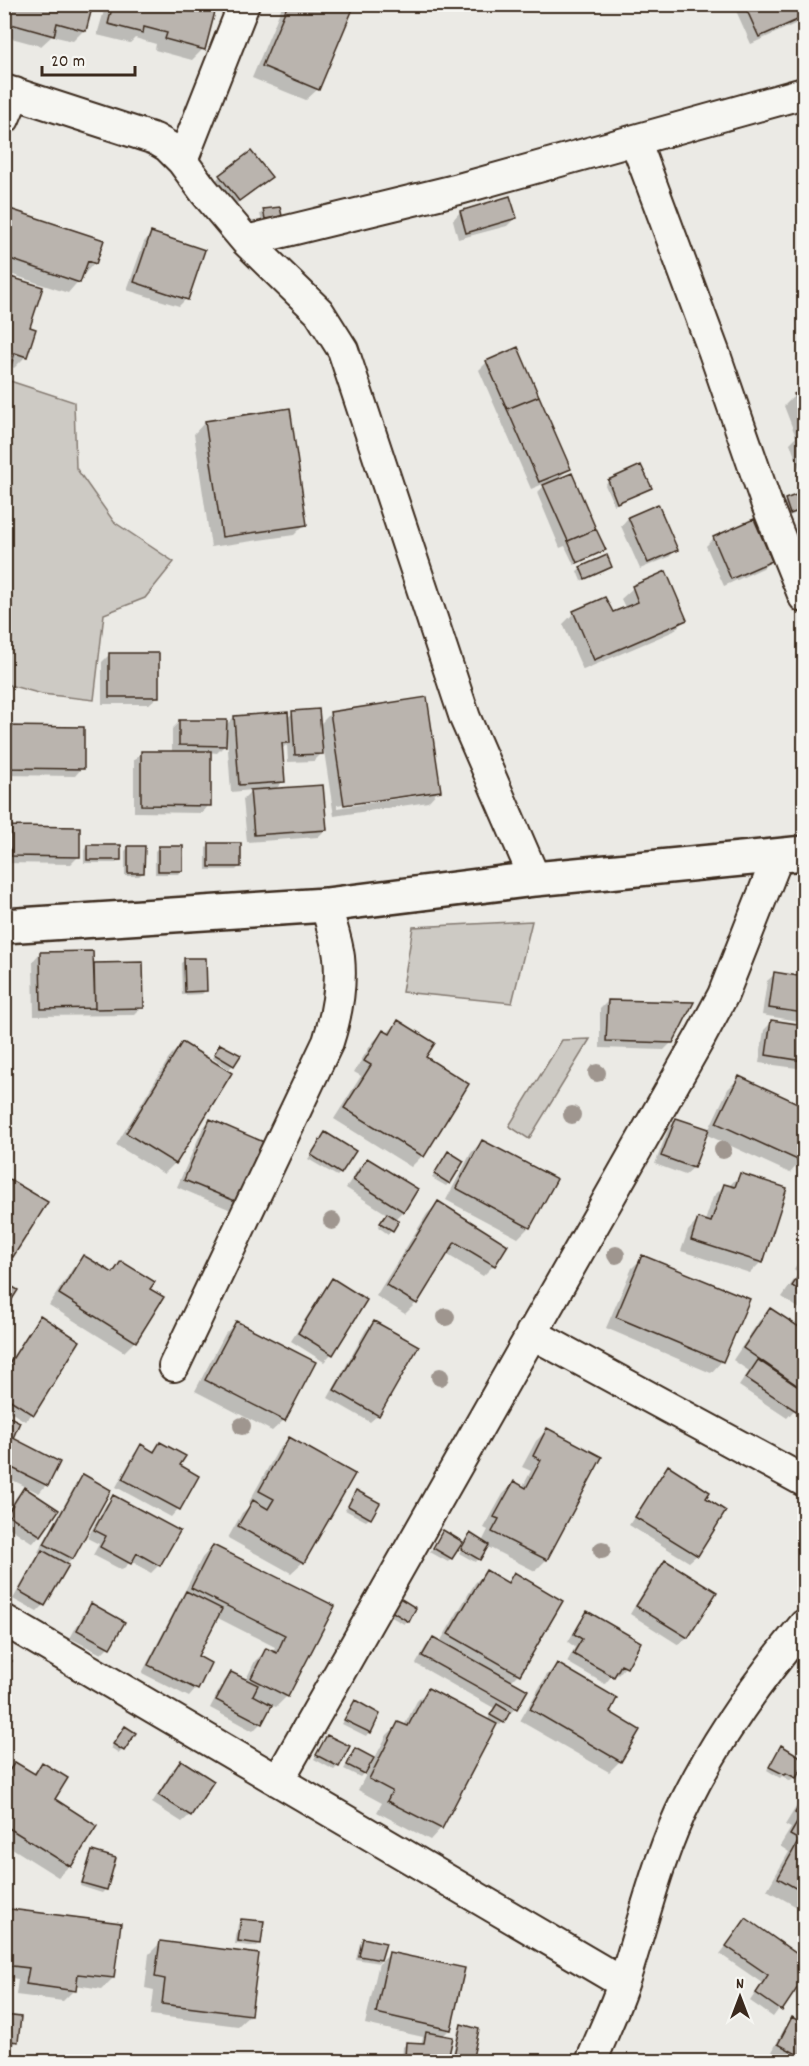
<svg xmlns="http://www.w3.org/2000/svg" width="809" height="2066" viewBox="0 0 809 2066" font-family="Dekko,sans-serif">
<rect width="100%" height="100%" fill="#ebeae5"/>
<filter id="ink" filterUnits="userSpaceOnUse"><feTurbulence type="fractalNoise" baseFrequency=".0167" numOctaves="2"/><feDisplacementMap in="SourceGraphic" scale="12" xChannelSelector="R" yChannelSelector="G"/><feConvolveMatrix kernelMatrix="1 2 1 2 8 2 1 2 1" color-interpolation-filters="sRGB"/></filter>
<g filter="url(#ink)">
<!-- green -->
<path fill="#cdcac4" stroke="#847a71" stroke-width="1.5" d="M4 379 74 402 76 468 114 522 174 562 145 598 104 614 94 700 42 694 5 684Z
M532 921 512 1003 402 992 413 927Z
M590 1039 529 1139 509 1126 562 1040Z"/>
<!-- shadow -->
<path fill="#0003" fill-rule="evenodd" d="M4 4 84 30 73 41 52 36 41 46 4 36Z
M106 4H216L203 49 192 60 155 50 156 44 135 38 130 43 97 35Z
M283 4H353L318 89 306 100 252 78Z
M733 4H804V20L751 44Z
M220 176 262 184 231 208 213 184Z
M4 209 94 263 68 293 4 272Z
M264 211 280 216 277 219 262 222 260 214Z
M460 212 515 218 507 226 458 239 453 220Z
M151 234 186 299 179 306 127 290 144 242Z
M4 276 28 328 26 356 14 368 9 366 4 377Z
M517 349 569 468 556 481 604 550 601 553 574 565 565 546 560 548 537 493 548 482 531 489 479 370 487 362Z
M804 391V482L790 443 796 437 784 406 795 395Z
M205 422 305 524 294 535 211 547 194 434Z
M641 467 650 488 646 491 614 505 605 485 608 481Z
M804 494V510L787 517 782 504 786 501Z
M658 506 677 549 669 557 640 569 621 526 628 518Z
M714 538 771 561 763 568 724 586 706 546Z
M610 567 607 570 581 581 577 571 581 568Z
M665 573 685 619 674 631 583 670 563 624 574 613 612 614 626 609 621 599 633 588Z
M109 655 157 697 149 704H102V662Z
M293 713 319 725 331 713 439 790 428 802 334 816 324 751 314 761 288 762 287 744 281 750 283 781 275 790 325 830 318 837 247 842 243 799 252 790 231 792 227 736H225V745L217 753 209 752V805L202 813 134 812V760L142 752H172V729L180 721 225 726 234 717 287 718ZM428 791V794L337 808V805Z
M4 728 82 768 75 776 4 775Z
M4 813 9 828 79 856 71 864 4 863Z
M210 844 240 866 236 870H206V848Z
M87 846 120 860 116 863H84V850Z
M129 847 143 873 139 876H125V851Z
M159 847 181 871 178 874H155V851Z
M40 953 92 964 141 963 142 1007 134 1015 34 1016 33 961Z
M185 960 205 991 202 994 182 995 181 963Z
M775 974 804 978V1022L762 1015 767 981Z
M608 1001 672 1042 664 1050 600 1048V1009Z
M399 1022 424 1057 422 1156 411 1167 334 1119 361 1076 354 1072 372 1043 383 1032 387 1033Z
M772 1022 804 1027V1069L759 1063 764 1030Z
M182 1044 175 1163 164 1174 116 1145 171 1055Z
M220 1045 233 1065 229 1069 212 1058Z
M739 1078 804 1108V1154L801 1161 790 1173 705 1134 693 1168 685 1175 655 1164 669 1127 677 1119 708 1131 728 1089Z
M210 1120 238 1203 231 1210 177 1187 203 1128Z
M325 1134 340 1173 337 1176 308 1159Z
M482 1141 529 1227 518 1238 446 1200 471 1153Z
M445 1156 449 1183 446 1186 432 1178Z
M367 1160 403 1211 395 1219 397 1221 388 1234 378 1227 387 1214 346 1188 359 1167Z
M740 1175 761 1262 750 1273 681 1251 688 1231 699 1219 705 1221 713 1197 724 1186 728 1187Z
M4 1177 45 1203 11 1256 4 1263Z
M438 1203 494 1265 483 1276 446 1254 416 1303 405 1314 376 1296 427 1214Z
M804 1253V1312L782 1297 799 1273 794 1269Z
M84 1257 110 1274 121 1263 135 1341 124 1352 49 1305 73 1268Z
M643 1257 722 1361 711 1373 606 1328 632 1268Z
M332 1280 331 1354 324 1362 291 1341 325 1288Z
M771 1310 797 1328 803 1322 804 1323V1408L799 1405 787 1418 739 1386 749 1371 733 1360 759 1321Z
M41 1317 32 1414 25 1421 4 1408V1370L33 1325Z
M236 1322 284 1420 272 1431 195 1391 225 1334Z
M374 1322 378 1415 370 1422 328 1398 366 1330Z
M4 1416 11 1439 46 1485 39 1493 4 1476Z
M547 1430 546 1560 535 1571 486 1546 475 1562 459 1553 470 1535 482 1542 488 1530 484 1528 503 1494 514 1483 522 1488 531 1471 522 1467 536 1441Z
M289 1439 303 1562 291 1573 228 1538 242 1513 252 1504 249 1502 278 1450Z
M160 1444 178 1466 197 1476 178 1509 171 1517 116 1487 134 1454 141 1446 152 1452Z
M804 1448V1459L799 1456Z
M668 1467 704 1499 697 1555 689 1562 629 1525 661 1475Z
M84 1476 109 1490 72 1559 66 1565 44 1605 37 1612 13 1599 35 1560 41 1553 38 1552 76 1484Z
M25 1489 40 1535 33 1543 4 1524V1516L17 1496Z
M357 1492 370 1518 366 1521 345 1510Z
M114 1497 159 1565 151 1573 131 1561 122 1570 93 1555 99 1544 87 1538 106 1504Z
M443 1532 451 1558 448 1562 430 1552Z
M213 1546 333 1607 287 1696 276 1707 270 1705 261 1723 253 1731 210 1708 224 1681 231 1674 245 1681 255 1661 267 1650 272 1653 275 1647 216 1617 196 1657V1689L189 1697 142 1673 202 1558Z
M665 1562 687 1637 679 1645 630 1614 657 1569Z
M486 1572 506 1583 514 1574 561 1601 518 1674 510 1682 526 1691 515 1709 507 1716 503 1722 500 1725 495 1723 441 1828 430 1840 377 1812 382 1803 358 1790 387 1735 399 1724 404 1726 417 1701 428 1690 487 1721 494 1708 416 1664 426 1646 434 1638 440 1642 475 1583Z
M395 1603 407 1621 404 1624 388 1615Z
M91 1605 108 1647 101 1654 70 1638 84 1613Z
M588 1613 625 1667 618 1675 614 1673 605 1684 567 1662 575 1647 568 1642 580 1621Z
M557 1665 608 1712 620 1761 609 1772 520 1721 546 1676Z
M355 1702 369 1732 366 1736 342 1724Z
M121 1732 123 1750 119 1753 111 1748Z
M327 1736 338 1766 334 1770 314 1759Z
M781 1747 804 1760 791 1781 782 1776 780 1778 767 1770Z
M356 1750 364 1773 360 1777 344 1769Z
M181 1762 190 1815 182 1822 152 1803 173 1769Z
M15 1764 32 1774 43 1764 69 1866 58 1877 4 1843V1775Z
M804 1794V1911L767 1890 789 1852 780 1846 791 1828 785 1825Z
M92 1853 106 1889 102 1893 80 1886 89 1857Z
M11 1910 113 1978 102 1989 75 1985 74 1990 63 2001 16 1995 18 1979 4 1977V1917Z
M242 1920 260 1943 256 1947 235 1944 238 1924Z
M746 1920 804 1960V1975L773 2017 750 2001 762 1983 720 1954Z
M363 1939 384 1944 379 1964 390 1954 450 2029 442 2037 447 2060 445 2062 402 2060 403 2047 407 2043 421 2044 423 2037 365 2024 379 1963 356 1959 360 1943Z
M160 1943 250 2015 238 2026 151 2015 154 1990 145 1988 149 1954Z
M4 2016 16 2041 13 2045 4 2044Z
M792 2019 804 2025V2062H790L772 2052 785 2027Z
M462 2026 470 2062H451L458 2030Z"/>
<!-- building -->
<path fill="#bab4ae" stroke="#3b2a1e" stroke-width="1.5" d="M4 4H93L86 31 57 23 54 36 4 22Z
M113 4H217L205 50 165 39 167 33 144 27 143 33 108 24Z
M288 4H355L319 90 262 66Z
M744 4H804V17L759 37Z
M251 151 272 177 239 201 219 175Z
M510 196 517 218 466 233 460 211Z
M4 207 104 240 96 264 88 261 80 283 4 257Z
M280 207 282 216 265 219 263 209Z
M151 232 205 250 188 300 134 282Z
M4 275 43 287 30 327 36 329 27 357 15 353 7 377 4 376Z
M518 347 539 396 507 409 486 361Z
M804 390V421L794 394Z
M539 396 571 469 539 482 507 409Z
M290 408 307 525 222 537 205 421Z
M641 465 652 488 617 503 608 480Z
M572 473 596 529 568 541 543 485Z
M804 492V509L790 514 785 499Z
M658 504 678 550 648 563 628 517Z
M754 519 772 561 731 579 713 537Z
M596 529 606 550 577 563 568 541Z
M607 555 612 567 585 579 580 567Z
M666 571 687 620 594 660 573 611 605 597 613 612 638 602 632 586Z
M109 653H159V697H109Z
M427 697 441 791 344 805 330 712Z
M319 709 323 754 295 755 292 711Z
M288 712 290 743H282L285 782 239 785 234 716Z
M179 720H227L226 746 179 745Z
M4 726 84 727V769L4 768Z
M141 751H211V806L141 805Z
M323 785 327 830 254 835 250 790Z
M4 812H11V856H4Z
M11 826 80 827V857L11 856Z
M209 843H241V867H209Z
M87 845H121V860H87Z
M128 846H145L144 873H128Z
M158 846H183V871H158Z
M93 951 95 1008 41 1009 40 952Z
M184 958H206L207 991 185 992Z
M143 962 144 1008 95 1009 94 963Z
M774 972 804 977V1013L769 1008Z
M608 1000 694 1002 673 1043 606 1041Z
M398 1020 435 1043 426 1057 469 1084 424 1157 344 1108 371 1065 364 1061 383 1030 390 1034Z
M771 1020 804 1025V1061L766 1055Z
M182 1042 232 1073 176 1164 126 1133Z
M220 1044 241 1055 234 1066 214 1054Z
M739 1076 804 1106V1157L802 1162 716 1123Z
M676 1118 709 1129 694 1168 661 1156Z
M210 1119 266 1143 240 1203 184 1180Z
M325 1132 356 1151 341 1174 311 1155Z
M482 1140 557 1179 530 1228 456 1188Z
M448 1151 464 1161 450 1184 434 1174Z
M367 1158 418 1189 404 1212 353 1180Z
M740 1173 787 1188 763 1263 691 1240 698 1218 711 1222 724 1184 735 1187Z
M4 1176 48 1202 13 1257 4 1252Z
M438 1201 508 1245 495 1266 455 1242 417 1304 386 1285Z
M387 1213 399 1221 393 1231 380 1223Z
M83 1255 113 1273 121 1261 155 1282 150 1289 164 1297 136 1342 59 1294Z
M642 1255 750 1299 723 1362 616 1317Z
M804 1268V1293L792 1286Z
M332 1278 367 1300 333 1355 298 1333Z
M4 1282 18 1290 4 1312Z
M770 1308 799 1327 803 1320 804 1321V1390L743 1348Z
M40 1315 80 1341 34 1415 4 1396V1372Z
M236 1321 316 1362 285 1421 205 1380Z
M374 1321 419 1346 379 1416 334 1390Z
M758 1360 804 1391V1400L796 1411 746 1378Z
M4 1414 20 1422 13 1438 60 1462 48 1486 4 1464Z
M547 1428 602 1457 547 1560 492 1532 499 1519 494 1517 514 1481 526 1488 541 1460 533 1456Z
M289 1437 355 1474 304 1563 238 1526 253 1500 268 1509 274 1499 259 1491Z
M160 1442 186 1456 180 1465 199 1476 180 1510 122 1479 141 1444 154 1452Z
M668 1465 710 1492 706 1498 726 1511 698 1556 635 1517Z
M83 1474 111 1490 73 1559 44 1544Z
M24 1487 59 1510 41 1536 7 1514Z
M356 1490 380 1503 371 1519 348 1506Z
M113 1495 180 1531 160 1566 137 1553 131 1564 100 1547 106 1536 94 1530Z
M443 1530 463 1542 452 1559 433 1548Z
M470 1533 489 1545 480 1560 461 1549Z
M213 1545 335 1606 288 1697 251 1678 266 1648 277 1653 285 1635 191 1588Z
M42 1550 69 1565 45 1606 19 1591Z
M665 1560 717 1592 688 1638 636 1606Z
M486 1570 508 1583 514 1572 563 1601 520 1675 448 1634Z
M186 1591 222 1609 198 1656 211 1663 198 1690 148 1665Z
M398 1597 416 1608 409 1622 391 1611Z
M91 1603 125 1622 110 1648 77 1630Z
M587 1611 641 1642 627 1668 621 1665 614 1677 573 1654 582 1639 574 1634Z
M433 1637 528 1690 517 1709 422 1656Z
M4 1656 12 1661 4 1671Z
M557 1663 617 1698 610 1712 640 1730 621 1762 530 1709Z
M231 1672 258 1685 253 1695 272 1705 262 1724 216 1700Z
M428 1688 497 1724 442 1829 387 1801 392 1791 369 1779 398 1722 408 1726Z
M355 1700 380 1714 371 1733 344 1720Z
M497 1704 510 1712 504 1723 490 1715Z
M125 1726 136 1733 124 1751 113 1744Z
M327 1735 350 1746 339 1767 316 1755Z
M781 1745 804 1759V1764L796 1778 786 1773 785 1775 769 1767Z
M355 1748 374 1758 365 1774 347 1765Z
M181 1760 214 1781 191 1816 158 1795Z
M15 1762 35 1774 42 1762 68 1778 55 1799 97 1826 71 1867 4 1825V1778Z
M804 1797V1893L778 1878 799 1840 790 1835 801 1816 795 1813Z
M92 1851 116 1858 107 1890 82 1883Z
M10 1909 121 1923 114 1978 78 1974 76 1991 26 1984 29 1968 4 1965Z
M746 1918 804 1959V1978L782 2011 756 1993 768 1975 726 1946Z
M241 1919 264 1921 261 1944 238 1941Z
M363 1938 386 1943 381 1960 359 1956Z
M160 1941 259 1954 251 2015 162 2004 165 1979 155 1977Z
M389 1952 465 1968 451 2030 376 2013Z
M4 2015 21 2017 18 2042 4 2040Z
M792 2017 804 2024V2058L778 2044Z
M461 2024 479 2029 472 2062 453 2060Z
M426 2032 453 2037 448 2060 405 2057 406 2042 424 2043Z"/>
<g fill="none" stroke-linecap="round" stroke-linejoin="round">
<!-- street casing -->
<g stroke="#3b2a1e" stroke-width="34">
<path id="street" d="M4 90 155 139 167 146 182 161 204 191 246 241 319 312 343 350 465 718 535 879
M4 119 15 93
M635 140 714 352 767 505 804 597
M182 161 244 4
M246 241 459 189 804 93
M531 1333 804 1481
M174 1366 328 1042C337 1014 342 985 339 957 337 940 330 922 326 905
M4 1620 623 1983
M278 1781 701 1036 723 995 778 856
M591 2062C602 2035 615 2008 624 1981 644 1920 658 1856 687 1799 718 1736 760 1678 804 1625"/>
</g>
<!-- secondary casing -->
<g stroke="#3b2a1e" stroke-width="38">
<path id="secondary" d="M4 926 326 905 535 879 804 853"/>
</g>
<!-- street -->
<use href="#street" stroke="#f6f6f2" stroke-width="30"/>
<!-- secondary -->
<use href="#secondary" stroke="#f6f6f2" stroke-width="33"/>
</g>
<!-- trees -->
<g fill="#9f968f">
<circle cx="597" cy="1073" r="9"/>
<circle cx="572" cy="1115" r="9"/>
<circle cx="723" cy="1150" r="9"/>
<circle cx="332" cy="1221" r="9"/>
<circle cx="616" cy="1255" r="9"/>
<circle cx="446" cy="1317" r="9"/>
<circle cx="440" cy="1377" r="9"/>
<circle cx="242" cy="1426" r="9"/>
<circle cx="602" cy="1550" r="9"/>
</g>
</g>
<!-- margin -->
<rect width="809" height="2066" fill="none" stroke="#f6f6f2" stroke-width="24"/>
<rect x="12" y="12" width="785" height="2042" fill="none" stroke="#3b2a1e" stroke-width="2" filter="url(#ink)"/>
<!-- north arrow -->
<g transform="translate(740 1997)" stroke="#f6f6f2" stroke-width="4.5" paint-order="stroke">
<path d="M0-4.5L10 22L0 15L-10 22Z" fill="#3b2a1e"/>
<text y="-9" font-size="16" font-weight="bold" text-anchor="middle" fill="#3b2a1e">N</text>
</g>
<!-- scale -->
<path d="M42 66v9h93v-9" fill="none" stroke="#3b2a1e" stroke-width="3"/>
<text x="51" y="66" font-size="18" fill="#3b2a1e" stroke="#f6f6f2" stroke-width="4.5" paint-order="stroke">20 m</text>
</svg>
